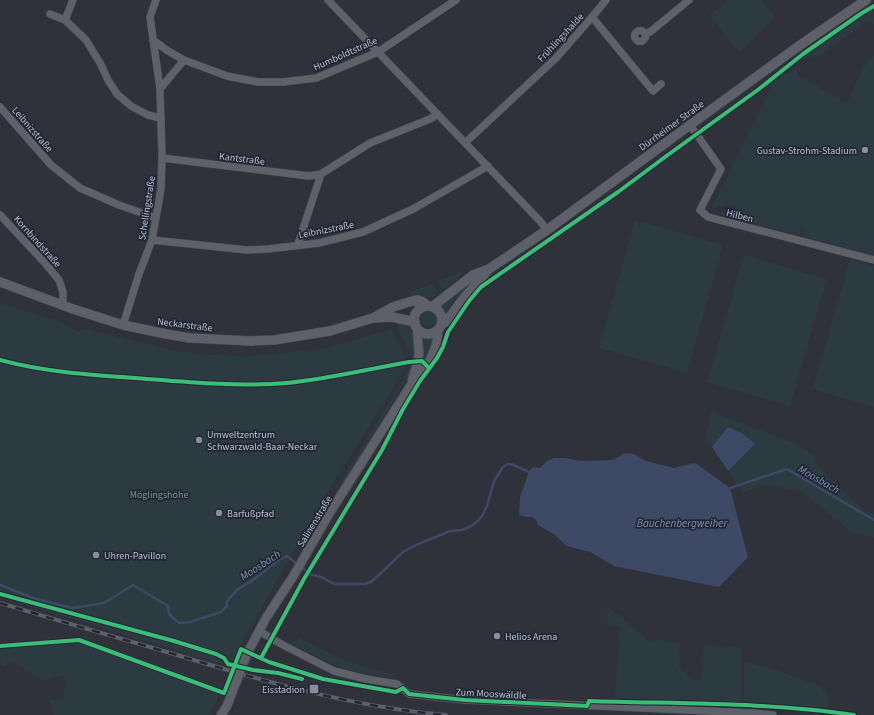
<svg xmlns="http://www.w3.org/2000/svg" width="874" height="715" viewBox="0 0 874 715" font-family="'Source Sans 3',sans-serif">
<rect width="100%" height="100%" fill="#2f323b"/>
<!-- green -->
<path fill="#2c3b41" d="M729 0H762L773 15V18L740 51 738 52 709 15Z
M874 1V24L869 20 818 57H810L799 61 795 55 803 49Z
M874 55V255L805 237 803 228 801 227 800 235 709 212V211C724 215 725 213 738 206 730 204 719 207 711 209L770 91 774 81 784 74 801 67 797 75 848 104 861 70Z
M635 220 723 245 687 373 599 348Z
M744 255 827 279 790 406 707 382Z
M850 259 874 266V407L813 389Z
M461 272H462V274L444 289H442L438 281Z
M475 279 467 287 446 318 444 311 440 306Z
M432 284C436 286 437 292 436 296L414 298 411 295 410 292Z
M0 303 64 323 77 332 86 329 185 353 245 357 323 349 392 329 405 355V365L401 375 329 490 293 552 229 666 0 597Z
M421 319a8 8 0 1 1 16 0a8 8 0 1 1-16 0Z
M397 320C400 321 403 323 406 325 415 332 416 347 416 357H413L410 354 399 331Z
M421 335 426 337 433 336 432 340 424 359 421 357Z
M415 362 410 374 345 480 339 488 338 487 406 374 410 365Z
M712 410 723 416 798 445 814 455 815 463 863 510 874 514V537L853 533 801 491 763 485 743 493 705 437Z
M607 605 648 640 680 643 679 667 691 680H701L704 645 742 648V703L615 698 620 627 607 626Z
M299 638 337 657 366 668 395 674 391 677C376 675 360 674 345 669 326 662 309 651 291 643Z
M80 642 220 694 209 715H53L50 701 65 698 63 692 66 686 64 675 43 680 14 663 2 666 0 656V648Z
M744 662 776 670 818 685 828 695V708L744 702Z"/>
<!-- water -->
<path fill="#3e4965" d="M728 427 743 434 755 444 728 471 712 447Z
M625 453 634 454 646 461 674 468 695 463 730 488 748 557 719 587 614 566 590 552 567 546 555 535 538 525 536 520 532 517H527L519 515 520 497 529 472 533 467 540 468 547 461 554 458H565L581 461 613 460Z"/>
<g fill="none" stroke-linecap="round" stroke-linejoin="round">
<!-- stream -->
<path stroke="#3e4965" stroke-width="2.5" d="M730 488 787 469 874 520
M0 585 36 599 72 608 104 603 133 585 168 606 169 614 179 623 190 622 221 612 227 606V601L237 590 253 580 279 560 287 556 310 574 321 577 334 584H364L371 582 382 572 403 552 416 545 450 531 462 530 470 527 478 521 482 516 487 506 494 481 503 467 508 464 514 465 529 472"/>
<!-- minor casing -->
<g stroke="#4c4f55" stroke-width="8">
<path id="minor" d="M73 0 65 20 86 40 100 63 108 80 117 94 131 106 148 115 160 118
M328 0 540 221 547 230
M50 14 65 20
M592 17 606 0
M634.5 36a5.5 5.5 0 1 1 11 0a5.5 5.5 0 1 1-11 0Z
M645 34 650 32 689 0
M153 40 168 51 184 60 160 89
M184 60 227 76 258 82H283L316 78 378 52 456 0
M0 107 51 165 80 188 119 205 156 218
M690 125 721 169 700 210 708 217 874 260
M465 143 556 58 592 17 653 91 661 84
M162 158 309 176 321 174 370 143 430 119 438 114
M0 215 44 262 59 280 63 292V305
M152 240 247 250 268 249 319 243 363 232 413 209 488 166
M298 244 321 174
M123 325 139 274 152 240 161 189 162 158 160 89 150 17 156 0
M259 631 283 645 334 671 366 679 397 684 409 694 465 700 753 713 773 715"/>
</g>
<!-- tertiary casing -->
<g stroke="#4c4f55" stroke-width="10">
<path id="tertiary" d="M412 380 418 361 419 353 417 328
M243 664 248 652 266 618 294 575 329 514 411 385C425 371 438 350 438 330
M221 715 227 706 237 680"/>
</g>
<!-- secondary casing -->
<g stroke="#4c4f55" stroke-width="10">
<path id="secondary" d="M0 282 73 309 123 325 166 334 190 338 251 341 274 340 299 336 330 331 373 318 393 307 409 302 418 300 423 302 428 306
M414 320a14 14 0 1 1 28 0a14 14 0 1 1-28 0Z
M432 307 473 275 489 269 547 230 690 125 803 43 866 0
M375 318 392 317 415 322
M441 325 447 321 463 299 489 269"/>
</g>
<!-- minor -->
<use href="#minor" stroke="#5f6169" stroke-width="7"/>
<!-- tertiary -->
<use href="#tertiary" stroke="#5f6169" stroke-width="8"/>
<!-- secondary -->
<use href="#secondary" stroke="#5d6068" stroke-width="9"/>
<!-- rail casing -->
<g stroke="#5d6066" stroke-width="4">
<path id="rail" d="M0 603C59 621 118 638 177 655 266 682 353 707 446 715"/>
</g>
<!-- rail -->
<use href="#rail" stroke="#222736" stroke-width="2.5" stroke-dasharray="8" stroke-linecap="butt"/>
<!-- tertiary-bridge casing -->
<g stroke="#4c4f55" stroke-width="10" stroke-linecap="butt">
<path id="tertiary-bridge" d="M237 680 243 664"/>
</g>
<!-- tertiary-bridge -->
<use href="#tertiary-bridge" stroke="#5f6169" stroke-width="8"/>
<!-- cycleway casing -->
<g stroke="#222736" stroke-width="6">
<path id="cycleway" d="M0 360C44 372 90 375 135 378 186 382 236 387 287 383 328 379 369 369 409 362L422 361 429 368
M0 594 174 641 216 654 224 658 228 664 253 670 278 673 302 679
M0 646 79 640 224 693 241 649 269 662 323 679 396 692 403 688 409 694 465 700 587 706 589 701C678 704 767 702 854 715
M261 658 304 579 382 450 403 409 420 381 437 358 443 347 448 332 469 301 481 287 618 192 665 157 759 89 803 54 862 13 874 6"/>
</g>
<!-- cycleway -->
<use href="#cycleway" stroke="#3abd76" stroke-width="4"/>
</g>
<!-- markers -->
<g fill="#898d99" stroke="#222736" stroke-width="1.5">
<circle cx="865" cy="150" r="4"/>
<circle cx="199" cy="440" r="4"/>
<circle cx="219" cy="513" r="4"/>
<circle cx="96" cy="555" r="4"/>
<circle cx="497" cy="636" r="4"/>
<rect x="309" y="684" width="10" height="10" rx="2"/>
</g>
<g text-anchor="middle" stroke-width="3.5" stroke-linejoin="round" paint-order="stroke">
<!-- street labels -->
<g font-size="10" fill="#babecb" stroke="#222736">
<text transform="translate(560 37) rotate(-47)" y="4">Frühlingshalde</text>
<text transform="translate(345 53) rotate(-24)" y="4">Humboldtstraße</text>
<text transform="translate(671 125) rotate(-36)" y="4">Dürrheimer Straße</text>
<text transform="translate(33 129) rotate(49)" y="4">Leibnizstraße</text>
<text transform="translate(242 158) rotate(7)" y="4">Kantstraße</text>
<text transform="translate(146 208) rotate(-81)" y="4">Schellingstraße</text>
<text transform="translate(740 215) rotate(14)" y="4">Hilben</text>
<text transform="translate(326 229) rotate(-11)" y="4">Leibnizstraße</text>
<text transform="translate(38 241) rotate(48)" y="4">Kornbindstraße</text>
<text transform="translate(185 324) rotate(7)" y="4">Neckarstraße</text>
<text transform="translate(314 521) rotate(-59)" y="4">Salinenstraße</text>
<text transform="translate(491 693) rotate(3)" y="4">Zum Mooswäldle</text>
</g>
<!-- poi labels -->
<g font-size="10" fill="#babecb" stroke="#222736" text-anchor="start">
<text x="857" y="154" text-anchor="end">Gustav-Strohm-Stadium</text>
<text x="207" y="438">Umweltzentrum<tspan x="207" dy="12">Schwarzwald-Baar-Neckar</tspan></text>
<text x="227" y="517">Barfußpfad</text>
<text x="104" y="559">Uhren-Pavillon</text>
<text x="505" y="640">Helios Arena</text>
<text x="305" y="693" text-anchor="end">Eisstadion</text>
</g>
<!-- park labels -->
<g font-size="10" fill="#739a82" stroke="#222736">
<text x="159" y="498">Möglingshöhe</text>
</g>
<!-- water labels -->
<g font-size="11" font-style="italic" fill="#848fb0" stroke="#222736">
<text transform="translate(819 479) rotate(30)" y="4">Moosbach</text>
<text x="682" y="527">Bauchenbergweiher</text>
<text transform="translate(260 565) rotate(-33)" y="4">Moosbach</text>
</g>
</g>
</svg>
